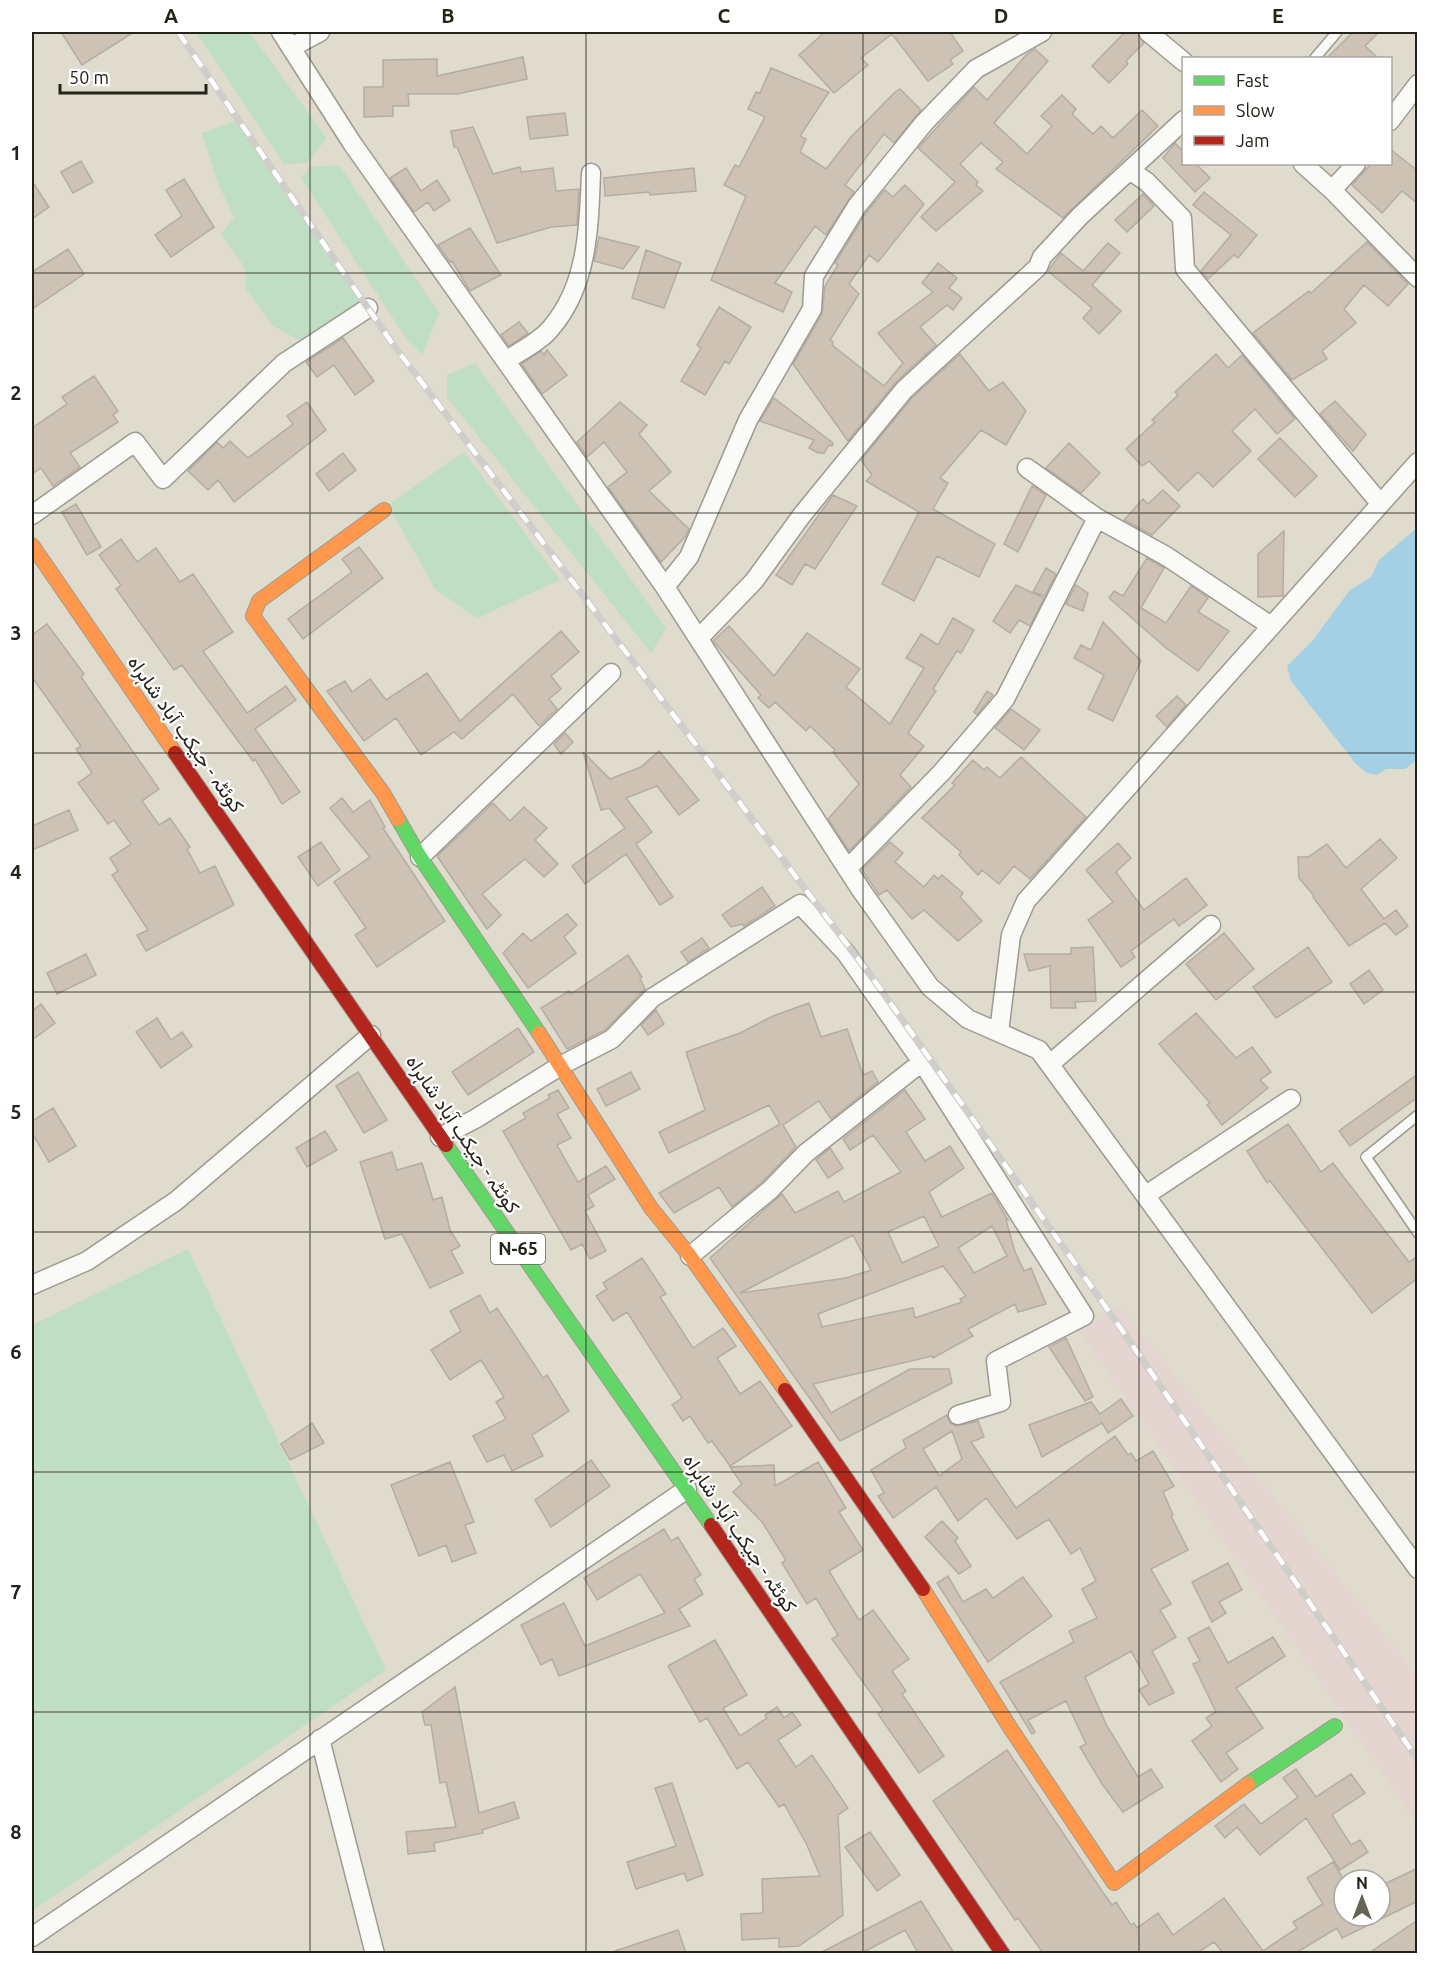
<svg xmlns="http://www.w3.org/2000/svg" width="1449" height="1985" viewBox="0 0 1449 1985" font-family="Ubuntu,Vazirmatn,sans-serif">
<rect width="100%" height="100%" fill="#dfdccd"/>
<!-- industrial -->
<path fill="#e5d5d0" d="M1120 1307 1417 1675V1824L1078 1329Z"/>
<!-- green -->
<path fill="#c0dec3" d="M196 32H249L327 138 307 163 284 164Z
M238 120 362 303 303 342 273 326 246 289 245 268 221 234 234 218 216 178 202 133Z
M339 165 439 313 422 355 408 341 301 178 310 167Z
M475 363 666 628 651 653 447 397V375Z
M464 452 560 580 477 618 435 589 392 512V502Z
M188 1249 386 1670 32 1911V1325Z"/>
<!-- water -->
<path fill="#a4d0e5" d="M1417 528V760L1405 769H1386L1377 775 1367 773 1356 764 1291 681 1287 666 1313 640 1350 590 1371 577 1379 560Z"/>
<!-- building -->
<path fill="#cdc2b3" stroke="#b3ada3" stroke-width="1.5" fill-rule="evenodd" d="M61 32H134L82 65Z
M825 32H950L963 51 950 60 953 64 928 81 892 34 861 58 868 65 834 93 799 55Z
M1125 32H1137L1144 43 1126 61 1128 64 1109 83 1092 66Z
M1353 32H1379L1365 46 1378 58H1327Z
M1035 49 1048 61 994 123 1027 154 1052 126 1041 116 1062 95 1076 109 1072 114 1093 134 1101 126 1113 138 1142 110 1158 126 1063 218 996 169 1003 162 981 143 960 164 978 182 976 185 983 191 936 231 921 217 955 182 918 148 974 87 987 100 1027 54Z
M523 57 527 79 457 94H408L409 106H393V116L364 117V87H383V60L437 59V76Z
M771 68 829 92 800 136 806 139 800 152 826 169 851 137 894 93 900 89 921 110 894 143 884 134 845 185 854 192 826 235 815 226 775 283 792 292 783 312 711 280 746 196 724 185 735 165 739 167 765 117 748 109 756 92 760 93Z
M565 113 568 135 530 139 527 117Z
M473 127 493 174 520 167 521 172 553 168 556 191 579 189 577 225 551 227 497 243 457 147H454L451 131Z
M1175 143 1184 152V164H1196L1210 178 1195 192 1163 158Z
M1390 149 1418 171V204L1402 191 1382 213 1352 185 1371 164H1390Z
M81 161 93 182 73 193 61 172Z
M406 168 421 191 437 180 450 200 434 211 428 202 414 212 390 178Z
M694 168 696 191 650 195 649 192 605 196 604 178Z
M184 179 214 227 171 257 155 235 182 216 166 190Z
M32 181 49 207 32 219Z
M905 185 924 204 878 262 869 255 849 284 859 294 830 340 833 342 832 345 884 386 903 363 878 333 933 292 922 283 938 263 957 278 949 288 962 298 953 310 947 305 920 327 936 345 895 383 848 441 793 364 822 314 825 286 838 265 835 263 866 213 885 190 893 197Z
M1204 192 1257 235 1238 258 1234 255 1208 279 1201 271 1231 235 1193 205Z
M1143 194 1154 206 1127 232 1115 220Z
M470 228 501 275 470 291 452 261 450 262 438 245Z
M599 237 610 240 639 247 623 269 594 261Z
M1367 242 1408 284 1388 306 1364 285 1344 309 1356 323 1322 351 1327 359 1292 380 1253 333 1309 291 1311 293Z
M1108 243 1120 253 1092 285 1121 311 1099 334 1083 318 1092 308 1048 271 1061 253 1083 271Z
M68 249 84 274 32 309V272Z
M646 250 681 263 664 308 632 298Z
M719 307 751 327 729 364 725 361 705 395 681 381 701 348 697 345Z
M519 322 528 333 509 346 501 335Z
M343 338 374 381 355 395 334 365 317 377 306 362Z
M547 350 567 375 542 394 522 364 541 351 544 355Z
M960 354 989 391 1003 382 1026 411 1006 445 981 430 940 478 948 483 933 509 995 544 979 577 937 556 914 601 882 584 919 512 866 481 872 475 861 460 912 398Z
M1216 354 1228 368 1242 355 1295 419 1277 434 1255 409 1232 431 1251 451 1213 487 1198 472 1178 491 1149 461 1142 466 1126 449 1155 422 1152 420 1178 395 1175 392Z
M94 376 118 411 113 415 118 422 70 453 80 467 53 486 41 468 32 474V428L67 404 62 397Z
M774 398 833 443 832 446 829 445 824 453H818L809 448 814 440 760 421Z
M1335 401 1366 434 1353 451 1320 414Z
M307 402 326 430 234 502 218 480 208 490 188 471 217 442 223 448 230 441 248 458 293 424 287 416Z
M620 402 647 425 639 434 671 472 649 491 689 529 685 537 661 562 608 487 627 472 604 442 587 457 577 442Z
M1280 438 1317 476 1295 497 1258 459Z
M1069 443 1100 473 1081 493 1046 468Z
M343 453 356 470 329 491 316 474Z
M1032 486 1046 495 1018 552 1004 544Z
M1163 490 1180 506 1152 535 1124 520 1143 499 1148 504Z
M833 495 857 506 815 569 805 564 792 585 776 575Z
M76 504 101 547 87 555 62 512Z
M1284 531 1283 596 1258 597V554Z
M121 539 137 562 156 548 180 582 193 574 233 632 203 651 247 713 286 686 296 700 255 729 300 792 282 804 255 759 253 761 182 665 174 670 116 589 121 585 99 555Z
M359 547 383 578 303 639 288 619 352 572 342 559Z
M1147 558 1164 568 1141 608 1166 623 1191 586 1208 598 1198 612 1229 631 1198 671 1166 648 1109 598 1114 591 1123 596Z
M1046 568 1056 574 1045 596 1033 592Z
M1016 585 1044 598 1030 626 1019 620 1010 633 993 621Z
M1076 585 1088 593 1083 611 1066 604Z
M953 618 974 630 961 653 957 651 933 689 936 691 908 733 924 746 900 775 911 787 849 851 828 819 859 784 833 752 835 750 810 726 806 731 775 702 769 708 758 698 761 695 713 641 729 626 774 676 807 633 860 669 846 687 890 724 924 668 906 658 921 634 938 645Z
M1103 622 1141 661 1113 721 1088 709 1104 675 1074 658 1081 645 1091 650Z
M47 624 84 674 81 677 159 789 142 801 159 825 170 818 190 847 187 849 200 873 215 866 234 905 146 951 137 935 148 930 112 875 118 871 110 858 131 844 114 820 108 824 78 783 92 773 76 749 81 746 32 677V635Z
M561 631 579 652 551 676 561 689 549 699 557 709 539 726 513 694 462 739 454 732 421 755 396 718 364 741 327 691 345 681 352 692 370 679 386 700 427 673 460 721Z
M987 691 993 695 977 715 974 712Z
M1177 696 1186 705 1167 727 1156 716Z
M1011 709 1040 730 1024 750 995 728Z
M565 733 573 742 561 754 554 744Z
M659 751 699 800 679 815 657 786 626 798 652 832 636 844 673 897 660 905 626 854 585 884 572 866 625 828 609 808 601 810 583 752 610 779 641 767Z
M1021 757 1086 817 1030 879 1014 866 999 884 982 870 978 875 959 855 961 852 922 818 955 785 952 783 973 760 984 770 987 767 1000 778Z
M342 798 353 812 370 800 385 827 383 828 445 921 377 967 355 935 366 928 334 882 370 857 330 808Z
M493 803 510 821 524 807 547 828 535 840 558 864 544 877 525 859 482 894 501 915 487 929 437 856Z
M69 810 78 830 32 850V826Z
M1380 839 1397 858 1361 889 1384 919 1396 910 1408 926 1396 935 1385 923 1349 946 1313 897 1314 896 1299 878 1298 857H1308L1327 844 1346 868Z
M321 842 340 870 318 886 298 857Z
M890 842 903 853 895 862 924 887 934 875 938 879 942 875 963 893 960 897 982 921 958 941 924 910 912 919 887 890 879 895 862 870Z
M1118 843 1131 858 1116 872 1144 910 1186 878 1207 905 1179 926 1174 919 1131 951 1135 957 1121 967 1088 920 1113 902 1086 870Z
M762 887 775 906 744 926 742 924 731 927 722 915Z
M567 914 577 925 564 937 576 953 528 988 503 953 523 933 531 941Z
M1224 933 1254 969 1216 1000 1186 964Z
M702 938 709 948 688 962 681 952Z
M1093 947 1096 1001 1075 1002 1076 1008H1051L1050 966 1029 971 1024 954H1071V948Z
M1308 947 1332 982 1276 1018 1253 987Z
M86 954 96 975 57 994 47 973Z
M628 955 642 977 640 978 645 989 605 1030 567 1049 541 1008 569 991 571 994Z
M1369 970 1383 990 1364 1004 1350 984Z
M809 1003 821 1037 847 1029 863 1075 872 1071 878 1082 831 1119 819 1101 783 1125 796 1147 762 1182 732 1207 719 1187 674 1213 659 1193 780 1124 769 1105 669 1153 659 1132 705 1110 686 1052 740 1033 773 1016Z
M41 1004 55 1023 32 1040V1011Z
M656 1010 664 1024 648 1035 641 1025Z
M1196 1013 1236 1058 1252 1047 1271 1072 1260 1080 1268 1088 1222 1125 1207 1105 1210 1103 1159 1044Z
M157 1018 171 1040 182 1032 192 1046 161 1068 136 1032Z
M518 1028 534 1052 468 1095 452 1072Z
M358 1072 387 1120 364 1133 336 1086Z
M631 1072 640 1089 606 1106 597 1089Z
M1418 1074V1097L1350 1146 1339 1131Z
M558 1090 569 1108 557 1114 571 1138 557 1145 578 1182 606 1166 615 1179 588 1195 594 1206 585 1211 606 1251 590 1259 582 1244 571 1250 503 1131 526 1118 523 1113 550 1098 548 1095Z
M905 1090 925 1119 906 1132 925 1161 950 1146 964 1168 929 1192 942 1217 992 1193 1008 1220H1006L1015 1252 1024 1271 1031 1268 1046 1304 1018 1312 1015 1304 968 1329 973 1336 933 1358 932 1356 813 1384 831 1413 910 1369H949L952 1383 840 1441 710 1258 782 1194 795 1213 838 1191 844 1202 901 1172 873 1135 850 1150 843 1139ZM924 1216 939 1246 902 1263 888 1232ZM992 1226 1007 1256 974 1273 958 1248ZM853 1235 871 1270 846 1278 740 1293ZM943 1266 966 1296 960 1299 962 1302 915 1318 913 1308 822 1327 818 1314Z
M53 1108 76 1146 49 1162 32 1133V1121Z
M1288 1124 1321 1172 1333 1163 1409 1262 1418 1256V1278L1372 1313 1270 1181 1267 1183 1247 1151Z
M325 1131 337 1150 307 1167 296 1148Z
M830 1148 843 1168 828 1178 816 1160Z
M392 1152 397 1170 422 1163 433 1200 442 1197 450 1230 460 1246 451 1251 463 1273 430 1288 402 1234 385 1239 360 1162Z
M642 1258 666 1294 660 1297 693 1348 723 1328 736 1346 717 1358 740 1394 760 1381 792 1426 730 1466 712 1441 708 1443 690 1416 683 1421 672 1405 682 1398 627 1312 613 1321 596 1296 607 1289 603 1283Z
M480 1295 490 1313 497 1308 543 1378 547 1375 569 1411 532 1435 543 1456 512 1471 504 1455 487 1462 473 1436 506 1419 496 1402 504 1397 481 1360 450 1380 431 1350 461 1331 450 1311Z
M1066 1338 1093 1397 1085 1401 1049 1347Z
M1121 1399 1133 1416 1108 1433 1102 1423 1042 1457 1029 1425 1091 1402 1100 1414Z
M947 1415 950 1423 956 1426 978 1421 984 1437 971 1442 1016 1508 1115 1436 1128 1455 1131 1453 1136 1461 1153 1451 1174 1486 1163 1492 1173 1515 1171 1516 1188 1550 1151 1569 1171 1604 1160 1610 1176 1637 1152 1651 1174 1693 1149 1705 1139 1690 1149 1684 1131 1651 1085 1677 1107 1726 1138 1777 1151 1769 1163 1787 1123 1812 1102 1784 1080 1747 1086 1744 1066 1701 1028 1720 1035 1732 1032 1734 1000 1682 1074 1642 1069 1631 1097 1618 1082 1589 1096 1581 1080 1548 1071 1554 1049 1519 1017 1539 986 1498 958 1521 936 1487 893 1518 878 1496 884 1493 871 1470 906 1448 903 1440ZM952 1431 962 1459 939 1476 923 1449Z
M312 1423 324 1443 290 1460 281 1444Z
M591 1460 610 1486 551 1527 535 1500Z
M450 1462 474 1522 465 1525 476 1553 452 1562 446 1545 419 1556 391 1485Z
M818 1462 846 1508 839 1512 863 1550 829 1571 859 1620 873 1610 909 1659 892 1671 906 1691 902 1694 944 1756 919 1773 878 1714 883 1710 832 1639 838 1635 816 1598 807 1604 782 1563 786 1560 762 1522 733 1492 742 1484 730 1467 774 1465 775 1486Z
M942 1521 958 1538 955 1541 971 1566 959 1574 925 1537Z
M664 1529 671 1541 678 1537 701 1575 694 1579 703 1594 679 1609 690 1626 559 1676 552 1659 541 1665 521 1625 564 1603 585 1646 665 1613 640 1574 597 1600 584 1578Z
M1228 1563 1242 1590 1219 1602 1226 1613 1212 1622 1192 1582Z
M948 1576 963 1602 986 1589 993 1598 1023 1577 1052 1616 988 1662 937 1583Z
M1209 1627 1228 1663 1273 1637 1285 1656 1236 1688 1263 1728 1226 1753 1238 1769 1221 1782 1192 1741 1212 1726 1206 1718 1216 1712 1193 1664 1200 1661 1188 1638Z
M715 1640 747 1695 723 1708 740 1736 767 1718 765 1715 777 1707 784 1718 792 1712 801 1725 778 1740 796 1767 812 1755 848 1808 838 1815 843 1915 799 1946 779 1947V1938L742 1940 741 1914 763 1913 762 1879 820 1876 806 1843 784 1804 779 1807 748 1762 737 1769 707 1718 700 1722 668 1666Z
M455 1687 479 1813 514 1802 519 1818 482 1830 483 1833 434 1843 435 1851 408 1854 406 1832 456 1827 446 1782 440 1783 431 1725H425L422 1712Z
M1007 1750 1102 1891 1112 1905 1116 1902 1131 1925 1134 1923 1137 1928 1158 1913 1173 1935 1224 1898 1263 1951 1297 1928 1293 1922 1323 1904 1307 1878 1333 1862 1344 1880V1916H1380V1886L1418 1868V1901L1342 1938 1337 1928 1296 1953H1223L1214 1942 1197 1953H1043L1018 1918 1015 1920 933 1801Z
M1296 1769 1316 1797 1351 1774 1365 1793 1332 1815 1351 1845 1360 1840 1368 1852 1340 1870 1306 1818 1260 1855 1237 1827 1225 1838 1215 1826 1244 1804 1261 1824 1298 1797 1283 1778Z
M672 1783 703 1875 687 1881 684 1873 636 1889 627 1862 676 1846 655 1788Z
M870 1832 900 1875 877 1891 845 1847Z
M921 1901 954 1953H918L905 1930 862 1953H820Z
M1418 1920V1953H1369Z
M678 1930 686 1953H616L615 1951Z"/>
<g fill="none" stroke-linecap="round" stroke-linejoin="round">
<!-- lane casing -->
<g stroke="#9d9b8f" stroke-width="12">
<path id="lane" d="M1315 58 1337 32
M1418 1115 1366 1157 1418 1233"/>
</g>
<!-- street casing -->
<g stroke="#9d9b8f" stroke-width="21">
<path id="street" d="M281 32 352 143 665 587 861 890 930 987 968 1019 1039 1050 1418 1569
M1148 32 1184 62
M292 47 320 32
M1390 121 1418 84
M1303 164 1332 190 1418 278
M1131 171 1147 182 1182 218 1185 269 1379 502
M1332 190 1356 164
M506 361C520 351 541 341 551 328 588 285 589 227 591 173
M1027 468 1097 518 1166 556 1271 626
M32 515 135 442 163 479 284 363 368 308
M665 587 689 557 748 420 812 309 814 276 857 206 924 123 976 69 1042 32
M699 638 754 581 802 515 904 390 1038 267 1042 257 1080 216 1184 120
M420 857 611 673
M848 868 942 772 1005 699 1097 518
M999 1032 1011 935 1026 901 1418 462
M1050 1064 1211 925
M440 1137 475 1119 560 1066 612 1039 652 998 800 904 846 953 922 1062 1084 1316 996 1361 1001 1402 958 1415
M1146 1195 1291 1099
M690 1256 770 1190 806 1153 922 1062
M32 1285 87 1261 176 1201 371 1035
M320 1739 375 1954
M32 1937 687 1489"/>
</g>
<!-- fast casing -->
<g stroke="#9d9b8f" stroke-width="16">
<path id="fast" d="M398 819 420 857 539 1033
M446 1145 711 1525
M1248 1784 1335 1726"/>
</g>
<!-- slow casing -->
<g stroke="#9d9b8f" stroke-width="16">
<path id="slow" d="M384 510 259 601 253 616 383 793 398 819
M32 545 175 753
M539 1033 651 1208 690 1256 785 1390
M923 1589 1011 1729 1114 1883 1248 1784"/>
</g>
<!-- jam casing -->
<g stroke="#9d9b8f" stroke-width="16">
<path id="jam" d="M175 753 446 1145
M785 1390 923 1589
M711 1525 1003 1954"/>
</g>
<!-- lane -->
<use href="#lane" stroke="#fafaf8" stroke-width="9"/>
<!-- street -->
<use href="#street" stroke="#fafaf8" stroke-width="18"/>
<!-- fast -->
<use href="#fast" stroke="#63d668" stroke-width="14"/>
<!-- slow -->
<use href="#slow" stroke="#ff974d" stroke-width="14"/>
<!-- jam -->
<use href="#jam" stroke="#b3261e" stroke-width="14"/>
<!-- rail casing -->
<g stroke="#cfceca" stroke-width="7">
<path id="rail" d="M178 32 392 343 874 980 1115 1320 1418 1760"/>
</g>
<!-- rail -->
<use href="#rail" stroke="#fff" stroke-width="4.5" stroke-dasharray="14" stroke-linecap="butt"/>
</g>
<!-- grid -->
<path fill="none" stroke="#252319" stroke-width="1.5" stroke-opacity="0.55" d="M310 32V1954M586 32V1954M863 32V1954M1139 32V1954M32 273H1418M32 513H1418M32 753H1418M32 992H1418M32 1232H1418M32 1472H1418M32 1712H1418"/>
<g text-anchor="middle" stroke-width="4.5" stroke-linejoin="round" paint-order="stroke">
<!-- shield labels -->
<rect fill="#fff" stroke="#66655e" stroke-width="1.5" x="491" y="1234" width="54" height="30" rx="4.5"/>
<g font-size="18" font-weight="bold" fill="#252319">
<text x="518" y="1255">N-65</text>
</g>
<!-- street labels -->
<g font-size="20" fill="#252319" stroke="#fff">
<text transform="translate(186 734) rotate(55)" y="7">کوئٹہ - جیکب آباد شاہراہ</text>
<text transform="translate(463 1134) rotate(56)" y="7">کوئٹہ - جیکب آباد شاہراہ</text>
<text transform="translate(740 1533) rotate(56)" y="7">کوئٹہ - جیکب آباد شاہراہ</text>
</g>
</g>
<!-- border -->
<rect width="1449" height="1985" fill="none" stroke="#ffffff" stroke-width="66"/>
<!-- legend -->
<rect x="1182" y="57" width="210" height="108" fill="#ffffff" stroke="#a8a7a3" stroke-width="1.5"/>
<rect x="1194" y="76" width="30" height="9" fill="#63d668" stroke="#a8a7a3" stroke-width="1.5"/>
<text x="1236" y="87" font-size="18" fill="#252319">Fast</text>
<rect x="1194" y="106" width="30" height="9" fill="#ff974d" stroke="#a8a7a3" stroke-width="1.5"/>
<text x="1236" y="117" font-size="18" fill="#252319">Slow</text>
<rect x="1194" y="136" width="30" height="9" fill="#b3261e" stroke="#a8a7a3" stroke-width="1.5"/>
<text x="1236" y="147" font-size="18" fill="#252319">Jam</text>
<!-- north arrow -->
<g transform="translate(1362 1898)"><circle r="28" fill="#ffffff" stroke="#a8a7a3" stroke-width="1.5"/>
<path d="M0-4.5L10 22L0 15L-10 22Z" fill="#666458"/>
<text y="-9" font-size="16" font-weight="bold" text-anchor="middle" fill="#252319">N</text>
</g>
<!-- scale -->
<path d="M60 84v9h146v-9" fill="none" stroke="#252319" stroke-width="3"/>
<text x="69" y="84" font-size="18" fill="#252319" stroke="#ffffff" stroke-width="4.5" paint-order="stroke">50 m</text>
<rect x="33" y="33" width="1383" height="1919" fill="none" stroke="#252319" stroke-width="2"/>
<g font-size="20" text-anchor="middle" font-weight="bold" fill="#252319">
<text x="171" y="23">A</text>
<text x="448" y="23">B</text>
<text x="724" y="23">C</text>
<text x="1001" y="23">D</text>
<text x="1278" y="23">E</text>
<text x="16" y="160">1</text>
<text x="16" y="400">2</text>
<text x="16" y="640">3</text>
<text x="16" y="879">4</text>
<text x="16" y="1119">5</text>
<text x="16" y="1359">6</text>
<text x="16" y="1599">7</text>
<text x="16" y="1839">8</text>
</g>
</svg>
